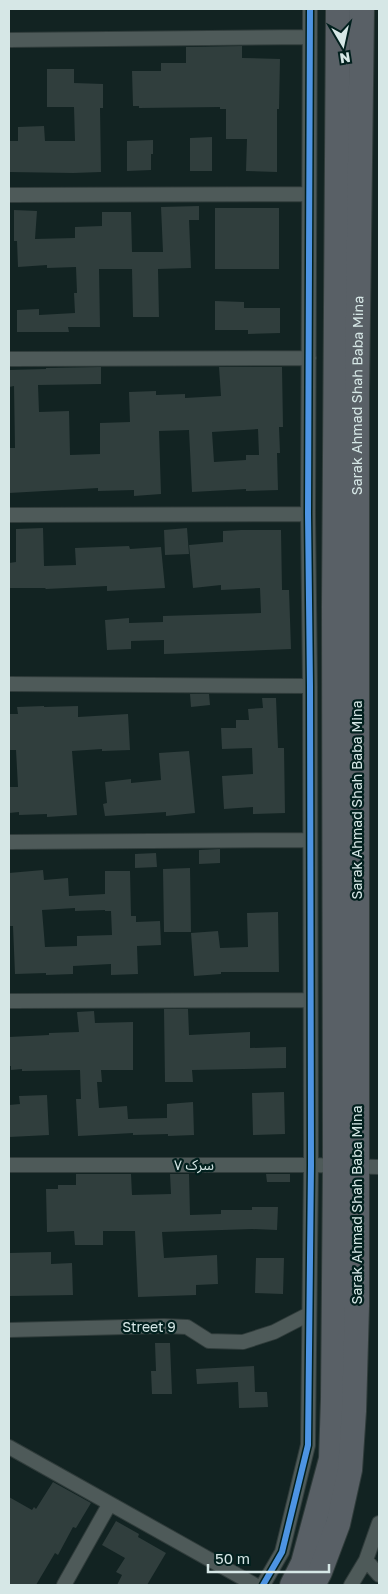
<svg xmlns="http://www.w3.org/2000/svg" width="388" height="1594" viewBox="0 0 388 1594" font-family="'Golos Text','Noto Sans Arabic',sans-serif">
<rect width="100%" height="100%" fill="#122322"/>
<!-- building -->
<path fill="#303e3d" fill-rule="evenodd" d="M242 46V58L280 59 279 109H277V172L246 171 247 139H226V109H220V107L139 108V106H133L132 71H161V63H186V47Z
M47 69H74V83L103 84V108H100L101 172 73 173 9 172V141H18V127L44 126 45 141H75L74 107H47Z
M212 137V171H190V138Z
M153 140V154H151V170L127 171V141Z
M199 206V220H189L191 268 158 269 159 317H133L132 269H99L100 327H68L69 332H17V310L39 309V315L75 313 74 293H77L76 267 47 268V265L18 267 17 241H14V210L37 211 35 239 75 238V227L102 226V212H131L132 252H163L161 207Z
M215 208H279V269H215Z
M215 301 244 302V308H280V333L248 334V330H215Z
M101 367V384L38 385 39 412 69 411 70 455 100 454V423L130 422 129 392 156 391V395L185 394V398L221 396 219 367H282L283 427H279L280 453H277L278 490 246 491V489L192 492 189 430 159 431 161 494 134 496V490L98 491V488L9 493V448H15L14 386 9 387V370L46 369V368ZM258 429 259 455H246V460L214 462 212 432Z
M43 528 44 566 76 565 75 548 129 546 130 549 161 547 165 588 107 591V586L46 589 45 588H9V563L16 562V529Z
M187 528 189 554 165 555 164 530Z
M241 530H281L282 590H289L291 649 164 654V640L131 641V649L107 650 105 620 129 618V623L163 622V616L261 613 260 588 221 590V585L193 588 189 545 223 542V531Z
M190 694H209L210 705 191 707Z
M262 698H276L278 748H284L285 813 253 814V807L224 809 222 776 253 774 252 748 222 749 221 728H236V720H249L248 709 263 708Z
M44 706V707L78 706V717L128 714 130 750 102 751V749L72 751 77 815 47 817V814L19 815V812L9 813V787H18L16 750H9V714H18L17 707Z
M189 751 195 813 166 816V812L105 816 103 804 107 803 105 782 131 779V783L161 780 159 753Z
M220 849V863L199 864V850Z
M156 853 157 867 135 868V854Z
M190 868 191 932H164L163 869Z
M43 870 44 880 68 878 69 896 105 894V871H130L131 916H136V922L160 921 161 945 137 946 138 974 111 975V964L73 966V974L46 975V973L15 974 13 926H9V873ZM75 908V911L105 910V911H111L112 935 77 936V946L45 947 42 910Z
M278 912 279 972H221V974L194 976 191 933 218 931 220 948 248 947 247 913Z
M164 1009H188L189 1035 250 1032V1048L286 1047V1068L192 1070 193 1082H165Z
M94 1011 95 1023 133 1022V1070H101L102 1082H97L99 1108 127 1106 128 1119 167 1118V1104L193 1102 194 1135 168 1136V1134L133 1135V1133L78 1136 76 1099H81L80 1070 22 1071V1069L11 1070V1066H9V1037L49 1035V1033L79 1032 77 1012Z
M284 1092 285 1134 253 1135 252 1093Z
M47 1095 49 1135 9 1137V1105L20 1104 19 1096Z
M76 1174H131L132 1195 171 1194 170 1174H189L190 1215 221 1214V1210H252V1207H278L277 1230 252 1229 162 1232 164 1258 217 1255 218 1284 196 1285V1295L138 1297 135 1231H103V1245H75L74 1231 47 1232 46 1189H58V1185H76Z
M266 1174H290V1182H267Z
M51 1252V1264L72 1263 73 1295 9 1296V1253Z
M256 1258H284L283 1294 255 1293Z
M155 1343H170L172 1394H152L151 1371H156Z
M254 1366 255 1392H267L268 1407 239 1408 238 1382 197 1384 196 1369Z
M53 1482 91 1503 76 1528 73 1527 58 1555 55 1553 36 1585H9V1497L32 1510 34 1507 36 1509Z
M116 1521 139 1534 138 1537 166 1553 147 1585H117L122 1575 116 1572 125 1558 102 1545Z"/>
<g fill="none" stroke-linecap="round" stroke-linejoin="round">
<!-- street casing -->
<g stroke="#303c3b" stroke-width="16">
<path id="street" d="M9 40 310 37
M9 195 309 194
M9 359 309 358
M9 515 308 514
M9 684 310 686
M9 842 310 840
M9 1001 310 1000
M9 1165H311L379 1167
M9 1330 164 1326 187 1327 209 1341 243 1342 274 1332 309 1314
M9 1447 255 1585
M366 1560 379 1575
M64 1585 109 1505
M263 1585 282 1552 308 1445 311 1165 310 686 308 514 310 9
M351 1585 366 1560 379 1523"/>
</g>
<!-- highway casing -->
<g stroke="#303c3b" stroke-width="26">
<g id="highway">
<path d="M292 1585 303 1563 331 1459 333 1399 335 1165 334 606 338 9"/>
<path id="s1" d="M313 1585 320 1572 338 1524 350 1470 354 1411 357 1306V393L362 9"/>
</g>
</g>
<!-- street -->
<use href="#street" stroke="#4e5a59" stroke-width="14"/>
<!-- highway -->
<use href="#highway" stroke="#596066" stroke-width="24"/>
<!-- cycleway casing -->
<g stroke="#02201e" stroke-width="9">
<path id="cycleway" d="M263 1585 282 1552 308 1445 311 1165 310 686 308 514 310 9"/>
</g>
<!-- cycleway -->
<use href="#cycleway" stroke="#4d94e3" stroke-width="6"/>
</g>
<g text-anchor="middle" stroke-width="4.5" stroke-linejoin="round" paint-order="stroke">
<!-- street labels -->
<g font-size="14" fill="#d6e7e6" stroke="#02201e">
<text dy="5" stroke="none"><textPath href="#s1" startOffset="1196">Sarak Ahmad Shah Baba Mina</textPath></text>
<text transform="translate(357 800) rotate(-90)" y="5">Sarak Ahmad Shah Baba Mina</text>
<text x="194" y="1170">سرک ۷</text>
<text transform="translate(357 1205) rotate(-90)" y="5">Sarak Ahmad Shah Baba Mina</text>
<text x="149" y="1332">Street 9</text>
</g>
</g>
<!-- border -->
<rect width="388" height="1594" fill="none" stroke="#d6e7e6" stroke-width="20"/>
<!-- north arrow -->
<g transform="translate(343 45) rotate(171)" stroke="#02201e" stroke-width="4" paint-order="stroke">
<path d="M0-4L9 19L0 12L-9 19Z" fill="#d6e7e6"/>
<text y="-8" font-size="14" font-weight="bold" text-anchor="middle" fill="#d6e7e6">N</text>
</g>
<!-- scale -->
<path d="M208 1564v8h121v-8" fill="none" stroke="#d6e7e6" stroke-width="2.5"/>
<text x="215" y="1564" font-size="15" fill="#d6e7e6" stroke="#02201e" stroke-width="4" paint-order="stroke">50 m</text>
</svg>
